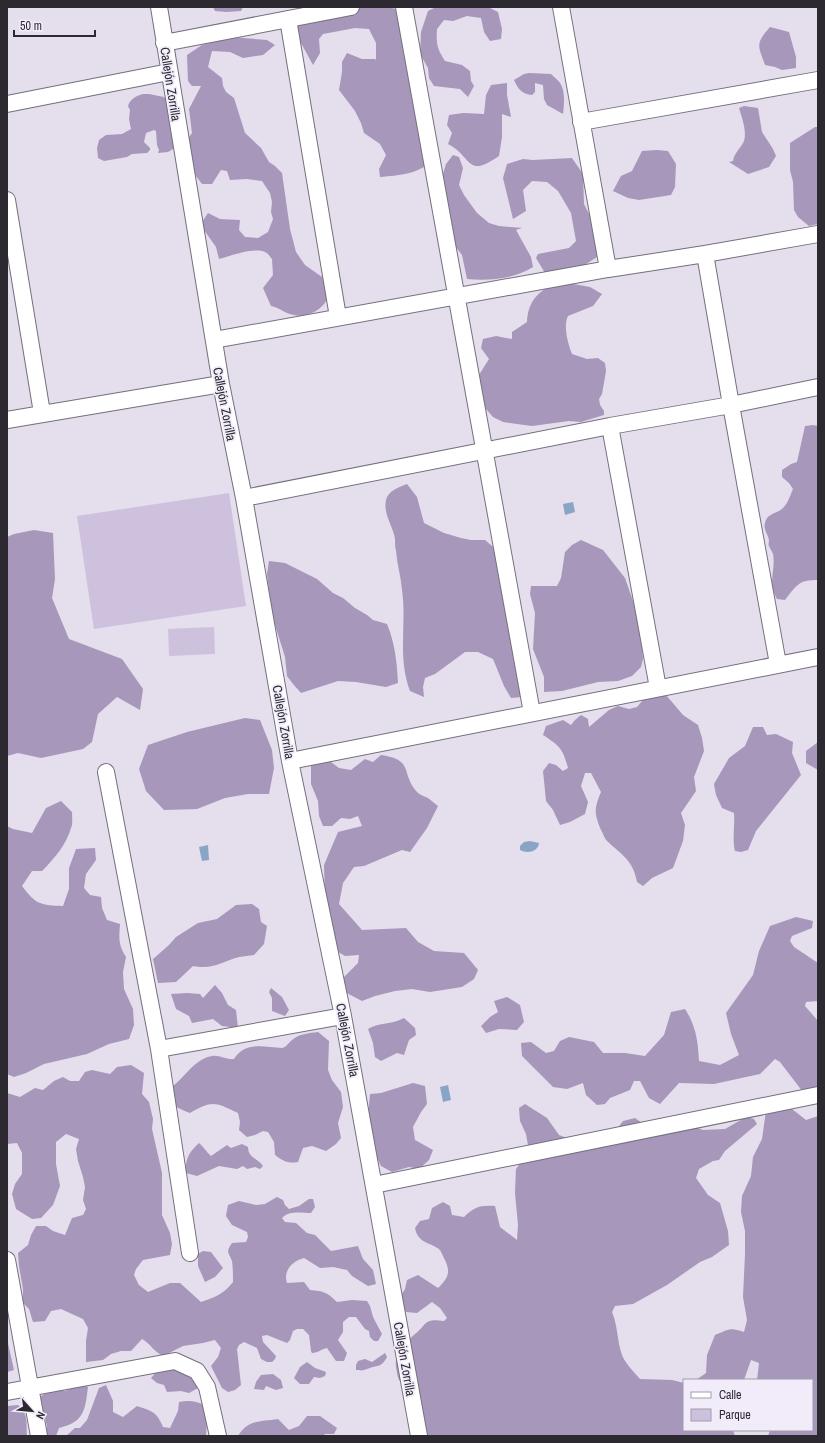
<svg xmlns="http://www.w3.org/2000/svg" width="825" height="1443" viewBox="0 0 825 1443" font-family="'Archivo Narrow',sans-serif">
<rect width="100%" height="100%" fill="#e4deed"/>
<!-- green -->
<path fill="#cdc1dd" d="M229 493 246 606 94 629 77 516Z
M214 627 215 654 169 656 168 629Z"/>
<!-- forest -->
<path fill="#a797bb" d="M213 7H243L241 11 226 12 215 11Z
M339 7H388L400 10 431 163C412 175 401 175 380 177L379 169 386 155 380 144 364 133 361 123 355 111 339 90 342 72V62L347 53 362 59H375L376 60V43L369 29 355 28 323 34 319 39 320 53 313 65 295 32 293 23Z
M436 7H488L498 12 502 29 501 39 490 41 484 32 481 18 467 16 453 21 444 20 437 29C436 43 437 49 445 61L462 65 470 71 471 81 474 86 468 97 460 89 434 86 429 78 428 68 420 54 421 32 428 11Z
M770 27 789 32 796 57V68L782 70 775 67 765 65C758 45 755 44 770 27Z
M230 37 267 40 275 45 263 55 243 58 230 52 212 51 208 67 222 78 223 86 226 92 234 98 245 133 261 148 269 162 275 166 282 173 290 229 296 252 305 265 322 277 329 286C329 290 329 297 326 301 321 311 305 318 294 315 285 314 279 307 271 306L263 288 273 275 272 259C270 257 268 253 265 252 253 247 231 256 219 259L216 247 204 230 202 222 208 213 220 219 240 220 239 230 245 237 258 238 268 232 273 219 271 212 272 202 270 193 262 181 247 179 230 180 227 171 221 170 212 184H202L196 176 185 143 192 133 189 109 201 86H192L188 81 187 55 202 45Z
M529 73 551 74C555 78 561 82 562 87 565 94 564 106 563 114L547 105 544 99 543 85 535 83V92L532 95C522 94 518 89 514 80L524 74Z
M507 83V95L511 117 502 114V137L499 156C466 179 473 157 448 144L452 133 447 125 449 115 463 113 484 114 486 95 491 85Z
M143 94H149L164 97 167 101 178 146 168 152 158 153 159 150 157 145 156 131 154 130 146 133 144 142 150 148V150L147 153 132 154 127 157 104 161 98 158 97 148 99 140 106 135 122 134 131 129 129 119 130 110 128 106C130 99 136 96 143 94Z
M744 106 758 108 762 132 773 149 776 156 769 167 748 174 729 162 733 161C734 153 741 148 744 141 747 131 742 118 739 108Z
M815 127H818V224L809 226 798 217 794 210 793 182 790 170V143Z
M657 150 668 151 676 164 675 187 671 195 639 200 628 198 613 191 621 176 632 171 642 151Z
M453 155 459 157 463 168 459 185 464 195 477 213 489 223 499 226 522 228 516 230 531 257 533 267C514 279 488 281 467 279L462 255 449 238 440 184 446 164Z
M572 158 583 174 584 204 593 222 597 257 566 277 545 273 536 258 538 254 569 248 576 241 571 213 558 191 547 182 532 181 523 190 526 211 513 219 503 178 507 164 523 159 533 160Z
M562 282 590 287 602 294 593 306 568 316C563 326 568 344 572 354L587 359 598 358 605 363 606 371 602 394 599 399 600 405 604 411V415L581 422 569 421 532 426 503 422 493 417 486 409 477 378 489 359 481 348 483 339 496 336 512 339V332L527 322C528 299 541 288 562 282Z
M813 425 818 426V580C798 580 797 585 785 600L777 599C767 581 776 572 773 554 772 551 770 549 769 546 768 545 769 542 769 540 768 534 763 529 765 523 767 513 777 514 783 508 788 503 790 496 793 489L789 483 782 477V470L791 464 797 462 805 426Z
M407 484 417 497 424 523 444 533 461 538 471 540H485L498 551 522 697 511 698 504 686 493 659 478 652H465L435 674 425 678 423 687 424 697 410 691C397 656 407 625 402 590 401 577 397 564 396 551 395 547 395 543 395 539 393 526 383 514 386 500 388 491 399 487 407 484Z
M34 530 53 533 55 579 52 598 69 639 122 659 143 689 140 710 117 697 98 714 92 742 83 749 41 758 18 753 7 756V537L14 534Z
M581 540 603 550 625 578 640 621 643 659 641 667 632 676 618 681 598 682 562 691 544 692V677L533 649 535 613 530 594 531 586H557L561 578 565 552 572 545Z
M269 561 285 563 317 579 333 593 343 598 355 608 367 615 373 620 387 624C395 643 397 663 398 683L386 687 356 682 338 681 301 693 293 684 287 676 285 657 272 615 267 574Z
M666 695 683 715 698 725 702 738 704 751 694 777 696 791 681 813 685 825 683 841 673 868 652 878 643 886 637 882C633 860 622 855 607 841 604 838 603 833 601 830 594 813 594 809 601 792L591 773H585L581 786 588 802 585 814 570 822 560 825 553 810 546 801 543 771 549 763 556 765 563 771 568 768C563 749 560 746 543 735L546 726 563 720 571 725 575 720 581 715 588 719 589 727 609 710 618 706 629 709 637 707 643 700Z
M245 718 260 720 272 750 274 768 269 794H248L225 798 197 809 164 810 146 791 139 769 148 745 187 732Z
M753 727H763L767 735 776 734 793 742 792 753 801 775 756 831 748 850 741 852 735 851C732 839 735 826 734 813L722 808 716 795 714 784 729 758 745 746Z
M818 742V770L806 763V751Z
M381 755C415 760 400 773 417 792 420 795 424 796 428 798 431 800 434 803 438 806L427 828 410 852 402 850 364 866 354 867 343 883 339 904 362 930 406 928 418 942 434 951 464 953 478 970 474 979 462 987 430 992 412 989 395 991 375 996 362 1001 343 991 341 980 358 963 359 955 345 956 335 950 325 899 324 865 338 832 362 826 358 816 350 819 341 818 332 826H323L319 816 318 801 311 784V764L327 759 339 768 351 770 365 759 373 762Z
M61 801 72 812C72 817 73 824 71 828 66 845 54 859 42 871H32L22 886C36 905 41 905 63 906L69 889V868L76 849 95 848 96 860 86 874 84 888 90 895 101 897 102 908 107 920 120 924C119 938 118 944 126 957L123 972 124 989 133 1009 134 1025 129 1039 109 1044 87 1054 44 1064 26 1073 14 1077 7 1074V826L13 829 32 833 46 808Z
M252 904 259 909 261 922 267 926 264 944 254 955C249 956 244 956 239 957 221 962 213 970 193 966L176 982 158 983 153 959 169 945 176 937 198 923 217 919 236 905Z
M796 917 813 921 812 928 792 936 790 941 794 947 818 963V1001L806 1002 805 1006 818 1021V1093L806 1096 780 1062 775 1059 760 1074 714 1084 679 1083 660 1104 649 1098 640 1081H634L630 1090 610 1098 605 1104 597 1105 586 1095 583 1083 567 1089 553 1087 522 1056 521 1043 531 1042 546 1053 554 1051 560 1041 569 1037 594 1042 603 1053H625L645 1056 664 1035 671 1012 685 1009C696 1026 698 1041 699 1061L720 1065 739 1055 731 1034 726 1013 753 975 759 951 770 926Z
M215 985 222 993 228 1005 236 1010 238 1028 222 1026 213 1019 192 1023 189 1016 176 1009 171 994 187 993 200 994 203 998Z
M271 988 282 997 289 1010 285 1016 272 1011V998L269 992Z
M507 997 520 1005 524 1022 517 1030 499 1029 486 1033 481 1026 490 1017 498 1012 494 1001Z
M404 1018 415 1028 416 1035 409 1040 404 1055 397 1053 381 1061 375 1057 373 1043 368 1029C380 1022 391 1025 404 1018Z
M318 1032 329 1041 328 1070 332 1080 341 1092 343 1107 338 1123 341 1138 336 1144 326 1151 312 1146 303 1148 298 1162C288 1164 283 1161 275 1155L274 1142 268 1132 263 1131 255 1135 247 1137 239 1130 240 1122 238 1113C215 1102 212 1100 190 1113 175 1107 171 1106 170 1088 184 1079 194 1059 212 1056 220 1055 226 1060 234 1059 242 1046 256 1045 270 1047 274 1047 279 1048 282 1048 287 1047 288 1043 292 1040 299 1034 309 1033 318 1032Z
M131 1065 144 1073 142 1094 149 1102 153 1119 152 1129 162 1173V1215L170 1233 172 1244 170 1255 143 1260 136 1269 134 1275 139 1285 148 1292 170 1283H180L201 1302C215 1297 224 1294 233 1282 233 1276 233 1268 232 1261 229 1252 225 1253 232 1243L246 1242 248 1237 247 1232 232 1225 226 1216 228 1205 239 1201 256 1205 265 1204 277 1197 283 1200 285 1205 289 1209 299 1206 309 1199H313L315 1207 311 1213C302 1213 289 1210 282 1218L285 1222 296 1223 307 1233 315 1235 331 1251 358 1246 363 1259 373 1270 376 1284 368 1286 352 1276 347 1270 333 1267 320 1268 304 1258C292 1261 283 1271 287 1283L304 1282 310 1290C323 1291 327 1292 337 1302L352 1300 367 1301 370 1306 373 1317 382 1334 378 1341H374L370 1337 369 1331 365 1329 356 1317H349L343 1322V1332L338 1340 347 1353 344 1361H336L327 1348C321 1349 318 1353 312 1353L311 1351 309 1335 303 1329H297L293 1331 290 1340 287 1343 267 1335 262 1336 263 1342 276 1356 275 1359 272 1362H267L261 1359 257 1348 244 1342 239 1345 237 1349 241 1385 235 1390 228 1392 222 1388 211 1366 218 1357 221 1348 215 1340 203 1343 183 1346 163 1356C154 1352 151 1344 142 1339L131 1351H121L111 1354 103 1360 86 1362V1341L88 1328 83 1319 61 1309 51 1311 45 1321 33 1322 29 1309 23 1303V1289L19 1266 18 1253 28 1245 31 1235 36 1226H46L53 1231 65 1235 72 1218 83 1215 86 1209 83 1200 85 1187 83 1177 78 1161 76 1149 79 1139 66 1134 56 1142V1164L60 1186 53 1205 41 1218 32 1219 16 1209 12 1194 15 1184 22 1174V1153L17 1143 7 1144V1093L20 1097 35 1088 43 1090 54 1081 63 1077 70 1081H79L85 1072 92 1070 110 1074 117 1067Z
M413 1083 425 1086 427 1104 421 1112 413 1127 415 1140 433 1150 429 1160 419 1169 409 1167 392 1172 381 1166 377 1158 368 1117 370 1094 381 1093Z
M782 1099 792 1109 806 1120 818 1116V1436H768L770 1430H812V1380H757L759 1363 751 1360 744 1380H696L706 1373 707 1355 715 1335C729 1329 730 1327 744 1332L747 1320 743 1297 745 1254V1231L741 1212 742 1196 751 1176 753 1157 762 1139 766 1111Z
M525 1104 547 1118 559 1135 586 1145 609 1139 623 1121 635 1118 651 1129 676 1120 703 1130 725 1129 746 1117 754 1119 757 1124 725 1151 719 1160 713 1161 699 1169 696 1178 708 1195 720 1203 728 1231 729 1245 712 1257 700 1262 667 1285 633 1304 615 1306 612 1312C618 1326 617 1341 622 1355 625 1363 634 1372 640 1379L672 1380 684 1383V1430H733L735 1436H413L415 1395C410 1390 402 1385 399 1380 397 1376 397 1371 396 1367 394 1351 404 1344 415 1334 428 1323 424 1318 444 1321L447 1318 440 1308 432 1302 417 1313 406 1312 398 1300 405 1289 407 1280 418 1275 438 1288C449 1277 451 1272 444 1258 443 1256 441 1252 440 1250 431 1242 418 1244 415 1228L420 1221 429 1219 432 1208 443 1202 450 1206 452 1215 464 1217C474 1207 480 1205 495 1206L500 1227 517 1240 518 1225 515 1193 516 1169 529 1151 526 1134 520 1121 519 1108Z
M199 1143C204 1147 206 1152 211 1156L227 1145 231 1148 242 1144 248 1147C248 1158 258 1158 263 1166L260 1169 255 1167 247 1169 243 1166 237 1169 219 1166 197 1176 186 1173C185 1159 189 1152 199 1143Z
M203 1251 211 1252 223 1268 215 1277 205 1282 198 1266V1254Z
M7 1339 14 1370 7 1372Z
M385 1353 387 1357C381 1368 378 1365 370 1368 363 1370 364 1371 356 1370V1365L358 1361 365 1359 372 1362Z
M307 1362 315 1368 326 1372 325 1376 320 1378 314 1377 309 1384H300L294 1378 300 1367Z
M173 1367 195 1379 198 1388 189 1393 181 1391 167 1392 164 1385 157 1383 151 1378 159 1369Z
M273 1374 281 1380 283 1388 276 1390 266 1386 264 1390 254 1389 256 1382 261 1375Z
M82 1384 88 1387C85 1411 84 1422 59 1428L56 1436H45L47 1426 43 1411 38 1399 44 1394 49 1393 57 1388 65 1391Z
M106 1385 113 1401V1412L123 1417 137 1406C152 1411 157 1412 163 1427L170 1428 178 1411 179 1402C189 1400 196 1401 204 1405L207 1422 206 1436H66L75 1428H80L87 1420 99 1388Z
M18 1405C29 1415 26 1422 27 1436H7V1406Z
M307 1416H320L337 1428 334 1434H325L323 1436H238C249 1419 260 1422 278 1419L289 1430 299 1426Z"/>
<!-- water -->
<path fill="#89a5c5" d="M573 502 575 512 565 515 563 504Z
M530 841 539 843C538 852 527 854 520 850V846L524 842Z
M208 845 209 860 202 861 199 847Z
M448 1085 451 1100 443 1102 440 1087Z"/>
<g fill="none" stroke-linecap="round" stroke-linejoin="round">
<!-- minor casing -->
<g stroke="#756f7d" stroke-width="18">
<path id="minor" d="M159 7 221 384 244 498 290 761 343 1016 419 1436
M404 7 532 713
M561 7 608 269
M288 19 338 317
M164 43 351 7
M7 104 169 72
M581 122 818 80
M7 200 42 413
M705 254 731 405 778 664
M214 340 608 269 705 254 818 234
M7 420 221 384
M610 426 658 688
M244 498 610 426 731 405 818 387
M290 761 818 657
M106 772 159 1049 190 1253
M159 1049 343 1016
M374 1185 818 1095
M7 1260 39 1436
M7 1392 175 1361 197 1371 207 1387 218 1436"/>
</g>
<!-- minor -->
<use href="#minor" stroke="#fff" stroke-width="16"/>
</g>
<g text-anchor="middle" stroke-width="3.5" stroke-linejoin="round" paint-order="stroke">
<!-- street labels -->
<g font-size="13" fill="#2c2a30" stroke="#f1ebfa">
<text transform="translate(171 84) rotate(81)" y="5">Callejón Zorrilla</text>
<text transform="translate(225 404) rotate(79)" y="5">Callejón Zorrilla</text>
<text transform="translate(284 722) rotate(80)" y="5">Callejón Zorrilla</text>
<text transform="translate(348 1040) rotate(79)" y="5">Callejón Zorrilla</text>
<text transform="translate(405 1359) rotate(80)" y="5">Callejón Zorrilla</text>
</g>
</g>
<!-- border -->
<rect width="825" height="1443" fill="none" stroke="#2c2a30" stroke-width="16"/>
<!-- legend -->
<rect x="683" y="1379" width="130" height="52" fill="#f1ebfa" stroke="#a29ea9"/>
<rect x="691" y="1392" width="20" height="6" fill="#ffffff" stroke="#a29ea9"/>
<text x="719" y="1399" font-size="12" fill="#2c2a30">Calle</text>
<rect x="691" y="1409" width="20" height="12" fill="#cdc1dd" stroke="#a29ea9"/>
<text x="719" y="1419" font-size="12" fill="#2c2a30">Parque</text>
<!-- north arrow -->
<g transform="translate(32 1411) rotate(117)" stroke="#f1ebfa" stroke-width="3" paint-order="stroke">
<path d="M0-3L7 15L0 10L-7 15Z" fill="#2c2a30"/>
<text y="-6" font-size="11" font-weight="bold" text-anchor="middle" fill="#2c2a30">N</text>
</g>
<!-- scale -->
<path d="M14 30v6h81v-6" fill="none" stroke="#2c2a30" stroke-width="2"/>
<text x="20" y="30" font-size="12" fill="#2c2a30" stroke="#f1ebfa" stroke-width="3" paint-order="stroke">50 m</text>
</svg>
